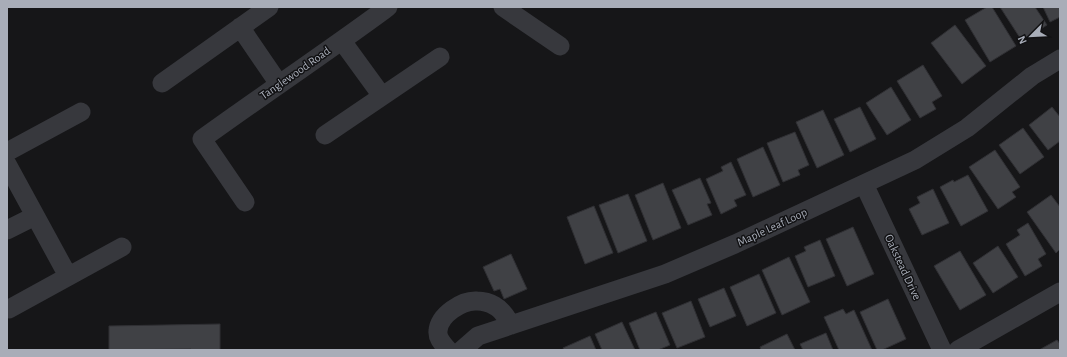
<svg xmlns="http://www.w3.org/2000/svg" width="1067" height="357" viewBox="0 0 1067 357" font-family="'Alegreya Sans',sans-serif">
<rect width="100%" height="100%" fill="#161618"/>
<!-- building -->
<path fill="#404145" stroke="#303034" d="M987 7H992L1016 46 990 62 965 20Z
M1000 7H1035L1047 25 1022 41Z
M1043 7H1060V17L1050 22Z
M955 25 986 66 962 84 931 43Z
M923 65 942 96 932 102 936 109 920 118 897 81Z
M891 87 911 120 887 135 866 103Z
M860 107 876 139 850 152 834 119Z
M1052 107 1060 117V141L1048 150 1029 125Z
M823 110 844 155 817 168 796 122Z
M1023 128 1044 157 1020 174 999 145Z
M795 132 809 165 798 170 800 175 783 182 767 143Z
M763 147 780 185 753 197 737 159Z
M995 150 1020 187 1012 192 1016 197 998 209 969 167Z
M731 162 746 195 734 200 737 206 721 214 706 179 723 171 721 167Z
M968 175 988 211 961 226 940 187 953 180 954 182Z
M700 178 711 203 707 204 712 215 688 225 672 190Z
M663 183 681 228 653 240 635 195Z
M933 189 949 223 922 235 909 209 920 203 917 197Z
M628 194 647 241 618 253 599 205Z
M1051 195 1060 207V249L1056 253 1027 212Z
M594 206 613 253 585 264 567 217Z
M1028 223 1046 254 1038 259 1042 266 1025 276 1006 244 1020 235 1017 230Z
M853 227 874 274 847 286 826 239Z
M820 240 835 276 808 287 795 256 806 251 804 247Z
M998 246 1018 277 993 293 973 263Z
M960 251 986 295 960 310 934 266Z
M511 254 527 289 504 299 500 289 494 291 483 267Z
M789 257 810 302 782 315 762 270Z
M759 274 776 313 747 326 730 287Z
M724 288 736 316 710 327 698 299Z
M888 299 906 339 882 350H877L860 312Z
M691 301 705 337 677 348 662 313Z
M843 309 846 314 854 310 872 350H839L824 317Z
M656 312 670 345 658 350H640L629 323Z
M622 322 635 350H602L595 334Z
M220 324V350H191V349L109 350V326Z
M826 333 833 350H803L800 344Z
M787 334 795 350H761L760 347Z
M590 336 596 350H564L563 348Z
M1057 340 1060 344V350H1039Z"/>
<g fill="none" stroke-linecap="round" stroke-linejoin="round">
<!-- minor -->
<path stroke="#37383d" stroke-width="19" d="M503 7 560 46
M240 27 279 84
M342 41 382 96
M162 83 269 7
M325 135 440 57
M7 152 81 112
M7 164 68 276
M864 184 942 350
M245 202 202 139C263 95 324 54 384 10L388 7
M7 230 35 216
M9 309 122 247
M448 350C444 345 437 339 438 331 439 315 462 300 477 301 483 301 490 303 495 306 503 310 507 319 511 325
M462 350 478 336 665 274 735 244 915 160 967 128 1032 76 1060 59
M958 350 1060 292"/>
</g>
<g text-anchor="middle" stroke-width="3" stroke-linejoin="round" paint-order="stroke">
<!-- street labels -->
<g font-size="12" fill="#a8adb8" stroke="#111113">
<text transform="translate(295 73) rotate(-35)" y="4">Tanglewood Road</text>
<text transform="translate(772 227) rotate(-25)" y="4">Maple Leaf Loop</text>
<text transform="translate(903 267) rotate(65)" y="4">Oakstead Drive</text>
</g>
</g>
<!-- border -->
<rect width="1067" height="357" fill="none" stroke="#a8adb8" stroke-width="16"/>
<!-- north arrow -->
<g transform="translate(1031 36) rotate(246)" stroke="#111113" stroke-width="3" paint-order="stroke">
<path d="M0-3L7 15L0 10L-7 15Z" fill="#a8adb8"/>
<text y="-6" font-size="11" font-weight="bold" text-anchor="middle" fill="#a8adb8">N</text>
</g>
</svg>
